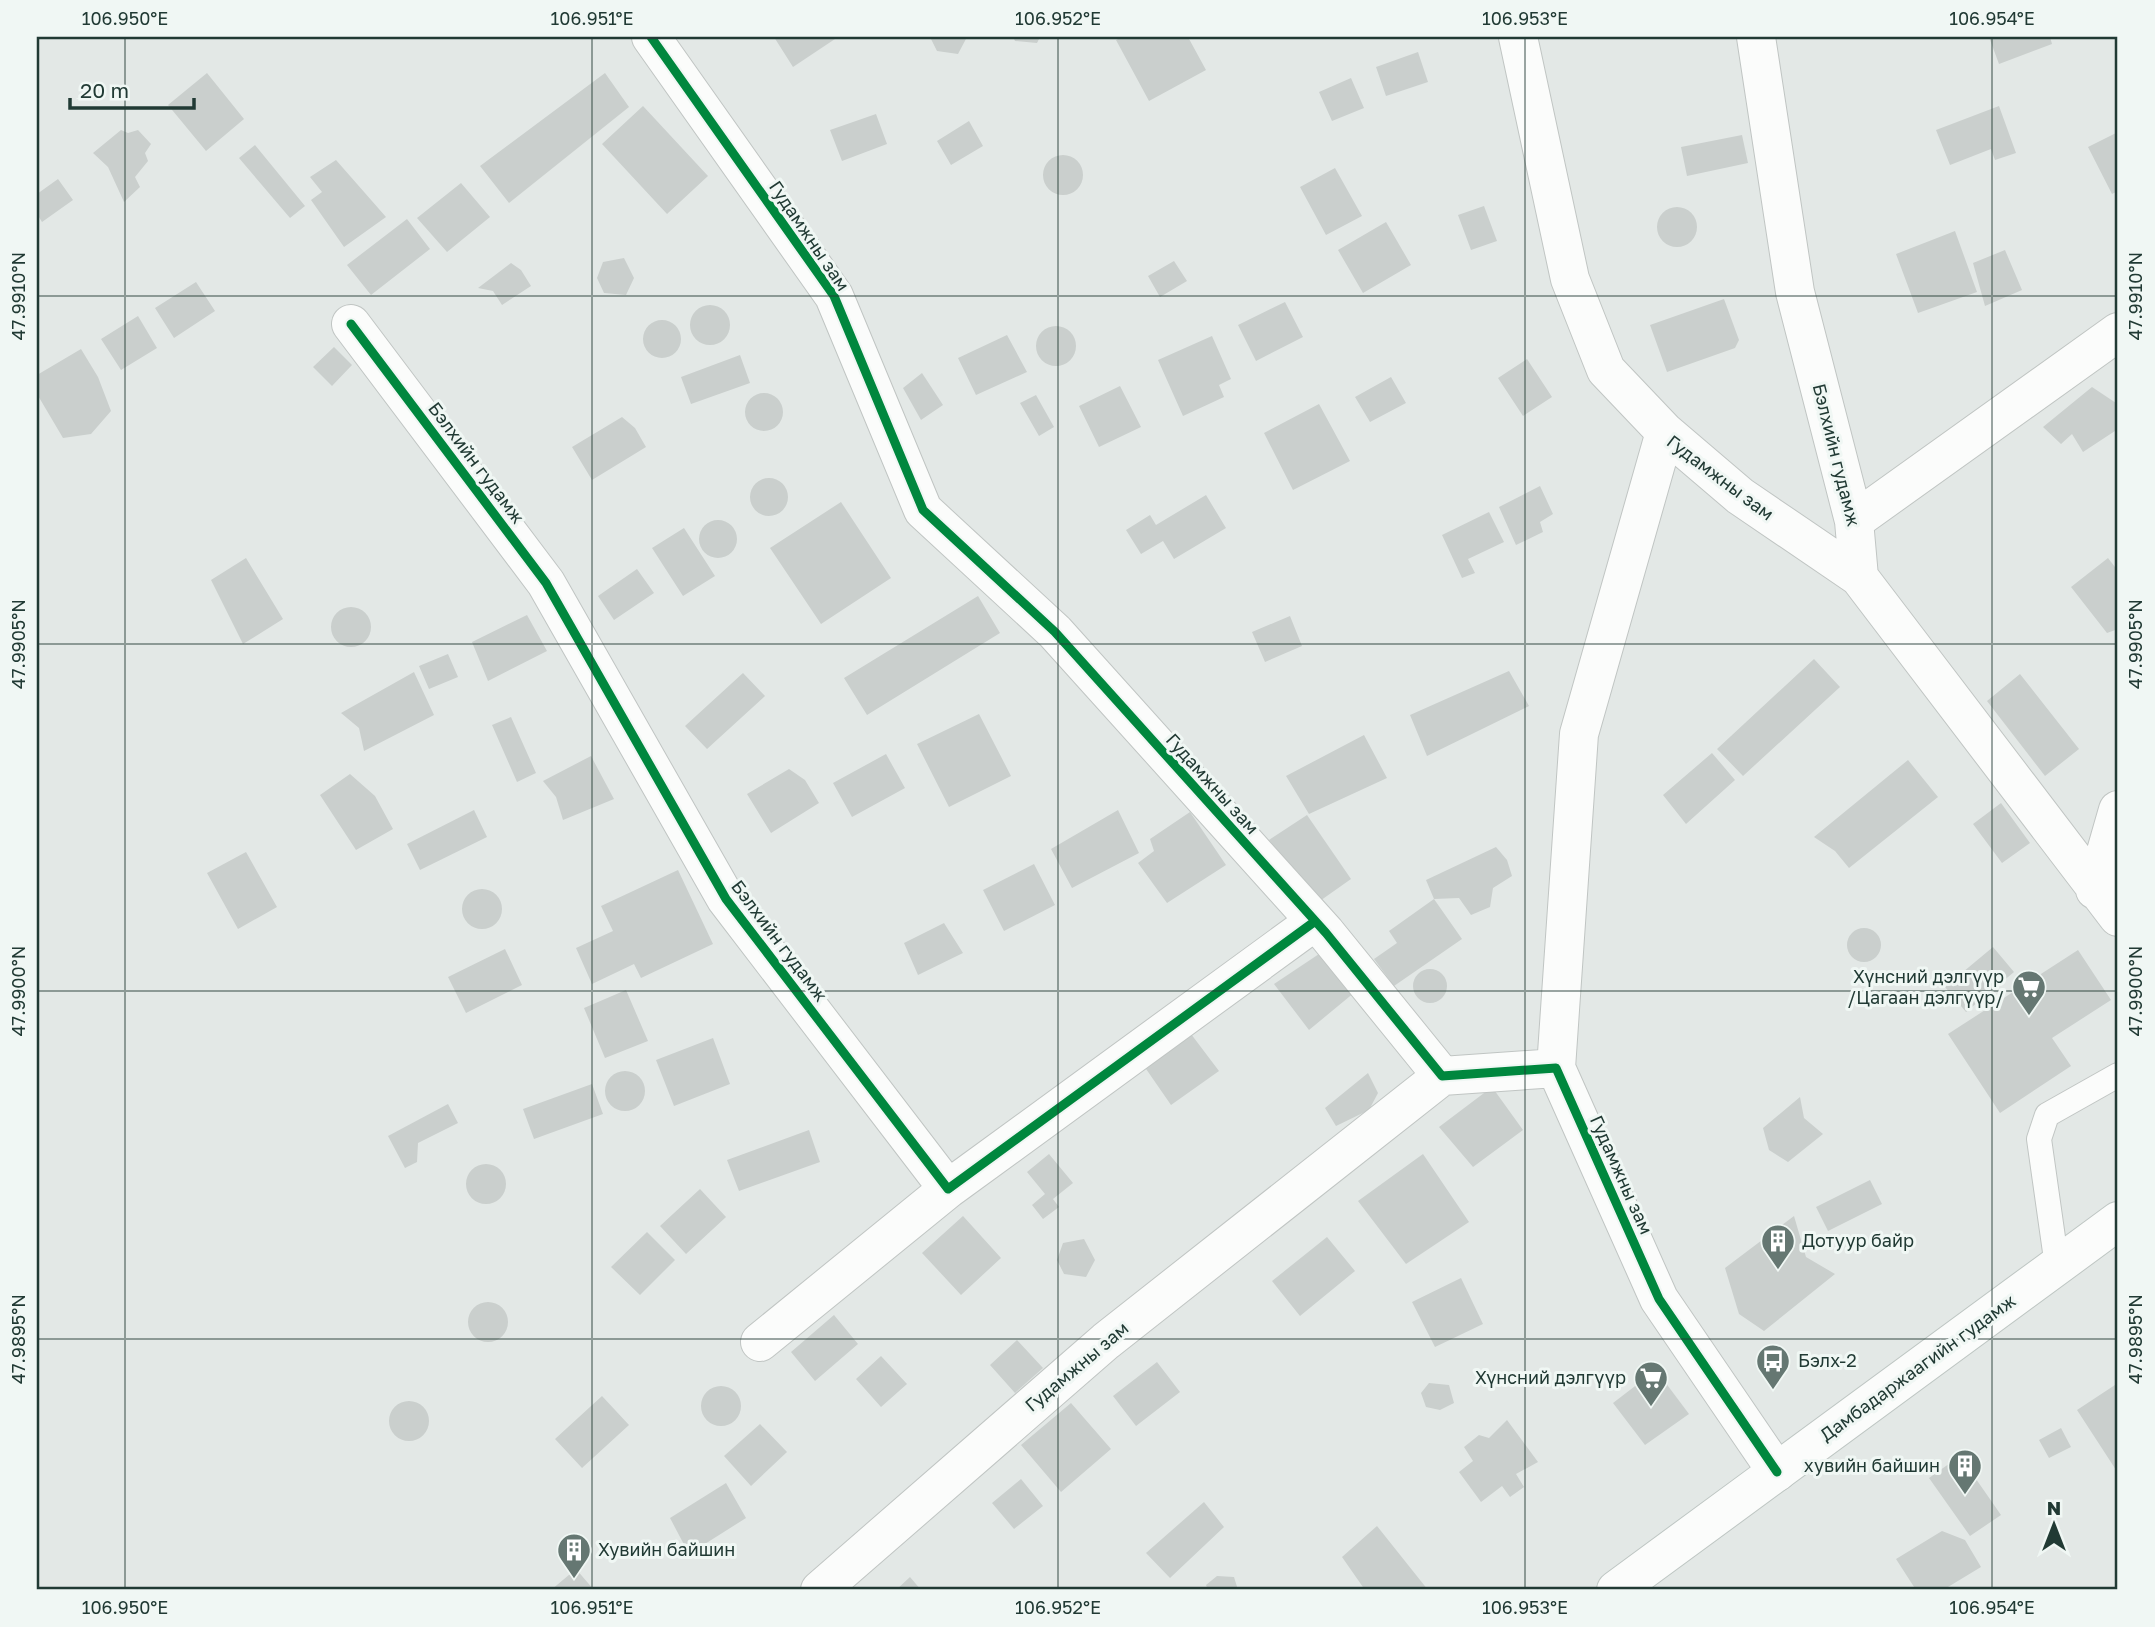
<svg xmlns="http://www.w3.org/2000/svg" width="2155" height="1627" viewBox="0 0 2155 1627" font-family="'Golos Text',sans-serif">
<rect width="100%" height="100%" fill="#e3e8e6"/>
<!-- building -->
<path fill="#cacfcd" d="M774 37H833L835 39 793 67Z
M930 37H967L958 54 937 51Z
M1013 37H1040L1037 43 1015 41Z
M1122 37H1188L1206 70 1149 101 1116 40Z
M1989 37H2050L2052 44 1999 64Z
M1418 52 1428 82 1386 96 1376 67Z
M207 73 244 119 206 151 168 105Z
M605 73 629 107 509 203 480 166Z
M1351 78 1364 108 1332 121 1319 92Z
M643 106 708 176 667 214 602 144Z
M1999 106 2016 153 1995 160 1991 149 1950 165 1936 130Z
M876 114 887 144 842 161 830 130Z
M969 121 983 146 951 165 937 141Z
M121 130 128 133 138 130 151 144 145 153 148 161 135 177 140 187 124 202 108 167 93 153Z
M2118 132V191L2112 194 2088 147Z
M1742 135 1748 163 1687 176 1681 147Z
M255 145 305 206 290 218 239 158Z
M1043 175a20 20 0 1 1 40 0a20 20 0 1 1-40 0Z
M336 160 386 217 344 247 311 200 322 192 310 177Z
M1335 168 1362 216 1326 235 1300 187Z
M58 179 73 200 42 222 37 214V194Z
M461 183 490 217 447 252 417 218Z
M1484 206 1497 241 1471 250 1458 215Z
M1657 227a20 20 0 1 1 40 0a20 20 0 1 1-40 0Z
M407 219 430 249 371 295 347 265Z
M1386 222 1411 265 1363 293 1338 250Z
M1955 231 1977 292 1918 313 1896 254Z
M2005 250 2022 290 1985 306 1973 263Z
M624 258 634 278 626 295 604 293 597 278 603 262Z
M1174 261 1187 281 1160 297 1148 276Z
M511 263 521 270 531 286 502 305 493 291 478 288Z
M196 282 215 311 174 338 155 308Z
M1724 299 1739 340 1735 348 1667 372 1650 325Z
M1285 302 1303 337 1256 361 1238 325Z
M690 325a20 20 0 1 1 40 0a20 20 0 1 1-40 0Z
M138 316 157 348 121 370 101 339Z
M643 339a19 19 0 1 1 38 0a19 19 0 1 1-38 0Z
M1036 346a20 20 0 1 1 40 0a20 20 0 1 1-40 0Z
M1007 335 1027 372 976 395 958 358Z
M1212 336 1231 379 1219 385 1224 397 1183 416 1158 360Z
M334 347 352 365 332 386 313 367Z
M81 349 98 377 111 411 91 434 63 438 37 394V375Z
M740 355 750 383 691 404 681 377Z
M1527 359 1552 397 1523 416 1498 378Z
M922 373 943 405 921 420 903 388Z
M1391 377 1406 403 1370 422 1355 397Z
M1120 386 1141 427 1099 447 1079 406Z
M2092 387 2116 403 2118 429 2083 452 2072 434 2061 444 2043 427Z
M745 412a19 19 0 1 1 38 0a19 19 0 1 1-38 0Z
M1036 395 1054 427 1039 436 1020 403Z
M1319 404 1350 461 1293 490 1264 433Z
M622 417 635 428 646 447 592 480 572 447Z
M750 497a19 19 0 1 1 38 0a19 19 0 1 1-38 0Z
M1540 486 1553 514 1540 522 1543 532 1516 545 1499 507Z
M1206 495 1226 528 1174 559 1163 541 1141 554 1126 530 1150 515 1156 525Z
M841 502 891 578 821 624 770 548Z
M1489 512 1504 542 1468 559 1475 573 1462 578 1442 535Z
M699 539a19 19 0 1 1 38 0a19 19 0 1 1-38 0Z
M684 528 715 576 683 596 652 548Z
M246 558 283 619 243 644 211 580Z
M2108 558 2118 571V629L2107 633 2071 587Z
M637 569 654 593 614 620 598 596Z
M978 596 1000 633 867 715 844 678Z
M331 627a20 20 0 1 1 40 0a20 20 0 1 1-40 0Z
M527 615 547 651 488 681 472 642Z
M1290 616 1302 646 1265 662 1252 632Z
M448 654 458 677 429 689 419 666Z
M1814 659 1840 687 1743 776 1717 749Z
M1509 671 1529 706 1427 756 1410 715Z
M414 672 434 715 364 751 359 728 341 713Z
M743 673 765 696 707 749 685 726Z
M2020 674 2079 749 2045 776 1987 701Z
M979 714 1011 776 949 807 917 744Z
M511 717 536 773 517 782 492 725Z
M1364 735 1387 778 1309 814 1286 776Z
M1712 753 1735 780 1686 824 1663 795Z
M886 754 905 788 852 817 833 783Z
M591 756 614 799 563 820 556 797 543 781Z
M1908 760 1938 797 1849 868 1835 851 1814 837Z
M789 769 805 780 819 803 771 833 747 794Z
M350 774 375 796 393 829 356 850 320 795Z
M2001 803 2030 843 2002 863 1973 824Z
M474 810 487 837 420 870 407 844Z
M1118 810 1139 853 1072 888 1051 849Z
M1190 812 1226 865 1167 903 1138 863 1154 851 1150 839Z
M1307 815 1351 879 1317 903 1269 840Z
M1496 847 1507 860 1512 876 1493 888 1490 907 1471 915 1459 898 1434 899 1426 880Z
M246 852 277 907 238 929 207 873Z
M1034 864 1055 905 1004 931 983 890Z
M678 870 713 944 641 978 634 964 592 984 576 948 613 931 601 906Z
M462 909a20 20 0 1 1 40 0a20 20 0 1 1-40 0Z
M1434 899 1462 939 1394 986 1374 959 1397 943 1389 931Z
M944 923 963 953 918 975 904 943Z
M1847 945a17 17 0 1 1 34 0a17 17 0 1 1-34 0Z
M1993 947 2014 972 1966 1012 1945 987Z
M505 949 522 985 466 1013 448 977Z
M2078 950 2111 1000 2052 1038 2071 1066 2000 1113 1948 1034Z
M1322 952 1355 992 1309 1030 1274 984Z
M1413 986a17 17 0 1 1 34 0a17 17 0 1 1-34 0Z
M626 990 648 1041 605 1058 584 1008Z
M1191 1034 1219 1071 1171 1105 1144 1066Z
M713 1038 730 1084 674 1106 656 1060Z
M605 1091a20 20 0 1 1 40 0a20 20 0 1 1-40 0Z
M1368 1073 1378 1093 1369 1110 1336 1126 1325 1108Z
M592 1084 603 1114 534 1139 523 1109Z
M1492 1087 1523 1130 1473 1167 1439 1127Z
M1800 1097 1804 1118 1823 1134 1788 1162 1769 1150 1763 1128Z
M448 1104 458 1123 418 1143 417 1162 405 1168 388 1136Z
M809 1130 820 1162 739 1191 727 1160Z
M1049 1154 1073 1183 1053 1199 1059 1207 1043 1219 1032 1205 1045 1194 1027 1172Z
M1423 1154 1469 1222 1406 1264 1358 1201Z
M466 1184a20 20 0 1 1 40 0a20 20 0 1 1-40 0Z
M1870 1180 1882 1204 1828 1231 1816 1207Z
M700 1189 726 1217 686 1254 660 1226Z
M963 1216 1001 1258 961 1295 922 1253Z
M1794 1216 1806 1257 1835 1274 1764 1331 1739 1314 1725 1268Z
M647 1232 675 1260 640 1295 611 1267Z
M1327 1237 1355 1271 1300 1316 1272 1281Z
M1084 1239 1095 1260 1086 1277 1064 1274 1057 1260 1063 1243Z
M1461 1278 1483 1324 1435 1347 1412 1302Z
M468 1322a20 20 0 1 1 40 0a20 20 0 1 1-40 0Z
M834 1315 858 1344 815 1381 791 1352Z
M1017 1340 1043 1368 1015 1393 990 1365Z
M881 1356 907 1384 881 1407 856 1379Z
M1157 1362 1180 1392 1136 1426 1113 1396Z
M1656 1370 1689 1414 1645 1445 1613 1403Z
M1429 1383 1449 1385 1454 1403 1440 1410 1426 1407 1421 1393Z
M2118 1383V1473L2077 1410Z
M701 1406a20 20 0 1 1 40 0a20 20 0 1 1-40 0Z
M602 1396 629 1425 582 1468 555 1439Z
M389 1421a20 20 0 1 1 40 0a20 20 0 1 1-40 0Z
M1071 1403 1111 1449 1061 1492 1021 1445Z
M1507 1420 1538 1462 1516 1474 1524 1487 1510 1497 1502 1486 1481 1502 1459 1472 1473 1461 1464 1447 1479 1435 1489 1438Z
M760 1424 787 1452 751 1486 724 1456Z
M2061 1428 2071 1447 2049 1458 2039 1440Z
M1960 1456 2001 1515 1970 1536 1929 1478Z
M1021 1479 1043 1506 1014 1529 992 1503Z
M726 1483 746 1518 689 1554 670 1518Z
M1204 1502 1224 1527 1170 1578 1146 1553Z
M1377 1526 1428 1590H1365L1342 1557Z
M1942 1531 1965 1540 1981 1567 1943 1590H1916L1896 1559Z
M576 1569 594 1590H551Z
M1217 1576 1234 1577 1238 1590H1208L1206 1585Z
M910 1577 921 1590H896Z"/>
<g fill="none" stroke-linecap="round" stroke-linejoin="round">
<!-- lane casing -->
<g stroke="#c0c5c3" stroke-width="26">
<path id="lane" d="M2057 1266 2039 1139 2047 1115 2118 1075"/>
</g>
<!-- street casing -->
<g stroke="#c0c5c3" stroke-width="40">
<path id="street" d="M651 37 834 296 923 510 1055 632 1326 933 1442 1076 1556 1068 1659 1299 1777 1472
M1518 37 1570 279 1606 370 1665 432 1740 496 1859 577
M1756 37 1795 292 1854 521 1859 577 2118 917
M351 324 546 583 726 899 948 1189 1314 922
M1854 521 2118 332
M2095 890 2118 810
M1556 1068 1579 734 1665 432
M760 1342 948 1189
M820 1590 1106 1341 1442 1076"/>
</g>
<!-- secondary casing -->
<g stroke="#bec6c3" stroke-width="40">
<path id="secondary" d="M1616 1590 2118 1221"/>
</g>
<!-- lane -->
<use href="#lane" stroke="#fbfcfb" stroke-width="24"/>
<!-- street -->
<use href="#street" stroke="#fbfcfb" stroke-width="38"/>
<!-- secondary -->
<use href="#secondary" stroke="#fbfcfb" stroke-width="38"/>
<!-- cycleway casing -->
<g stroke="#f0f7f4" stroke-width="13">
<path id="cycleway" d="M651 37 834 296 923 510 1055 632 1326 933 1442 1076 1556 1068 1659 1299 1777 1472
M351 324 546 583 726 899 948 1189 1314 922"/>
</g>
<!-- cycleway -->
<use href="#cycleway" stroke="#00873e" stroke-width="9"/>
</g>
<!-- ticks -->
<path fill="none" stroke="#213a34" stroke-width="2" stroke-opacity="0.45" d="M125 37V1590M592 37V1590M1058 37V1590M1525 37V1590M1992 37V1590M37 296H2118M37 644H2118M37 991H2118M37 1339H2118"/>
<!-- icons -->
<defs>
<g id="supermarket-pin" transform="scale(1.75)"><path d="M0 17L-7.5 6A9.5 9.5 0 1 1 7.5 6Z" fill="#657772" stroke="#f0f7f4"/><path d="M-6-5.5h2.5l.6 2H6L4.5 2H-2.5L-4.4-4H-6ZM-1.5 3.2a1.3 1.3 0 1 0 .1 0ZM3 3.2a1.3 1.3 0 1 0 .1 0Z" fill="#fff"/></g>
<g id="building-pin" transform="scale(1.75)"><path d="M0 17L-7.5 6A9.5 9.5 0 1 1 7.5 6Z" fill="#657772" stroke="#f0f7f4"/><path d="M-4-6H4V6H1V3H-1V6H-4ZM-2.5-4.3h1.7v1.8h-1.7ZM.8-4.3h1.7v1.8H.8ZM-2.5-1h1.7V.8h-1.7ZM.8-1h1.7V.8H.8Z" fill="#fff"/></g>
<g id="bus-pin" transform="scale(1.75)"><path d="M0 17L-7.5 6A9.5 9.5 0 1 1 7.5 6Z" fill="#657772" stroke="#f0f7f4"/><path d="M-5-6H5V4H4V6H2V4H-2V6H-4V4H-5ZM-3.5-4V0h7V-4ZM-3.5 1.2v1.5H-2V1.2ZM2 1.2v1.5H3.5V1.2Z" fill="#fff"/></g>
</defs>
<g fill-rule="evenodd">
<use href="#supermarket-pin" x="2029" y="987"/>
<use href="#building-pin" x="1778" y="1241"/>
<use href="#bus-pin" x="1773" y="1361"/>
<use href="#supermarket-pin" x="1651" y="1378"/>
<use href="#building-pin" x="1965" y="1466"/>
<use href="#building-pin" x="574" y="1550"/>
</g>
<g text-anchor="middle" stroke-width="6" stroke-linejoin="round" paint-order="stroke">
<!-- street labels -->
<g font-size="18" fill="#213a34" stroke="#f0f7f4">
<text transform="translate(809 236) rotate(56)" y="6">Гудамжны зам</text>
<text transform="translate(1836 455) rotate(76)" y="6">Бэлхийн гудамж</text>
<text transform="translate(476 463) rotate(53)" y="6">Бэлхийн гудамж</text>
<text transform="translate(1720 478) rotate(37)" y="6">Гудамжны зам</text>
<text transform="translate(1212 784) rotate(48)" y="6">Гудамжны зам</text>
<text transform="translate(779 941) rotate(53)" y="6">Бэлхийн гудамж</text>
<text transform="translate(1621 1175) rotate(66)" y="6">Гудамжны зам</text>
<text transform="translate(1077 1367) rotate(-40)" y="6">Гудамжны зам</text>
<text transform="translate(1918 1368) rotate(-36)" y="6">Дамбадаржаагийн гудамж</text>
</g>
<!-- poi labels -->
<g font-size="18" fill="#213a34" stroke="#f0f7f4" text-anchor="end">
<text x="2004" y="983">Хүнсний дэлгүүр<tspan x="2004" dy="21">/Цагаан дэлгүүр/</tspan></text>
<text x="1802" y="1247" text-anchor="start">Дотуур байр</text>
<text x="1798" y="1367" text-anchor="start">Бэлх-2</text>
<text x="1626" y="1384">Хүнсний дэлгүүр</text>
<text x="1940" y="1472">хувийн байшин</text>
<text x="598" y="1556" text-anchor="start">Хувийн байшин</text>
</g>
</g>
<!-- border -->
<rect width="2155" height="1627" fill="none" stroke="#f0f7f4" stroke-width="77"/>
<!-- north arrow -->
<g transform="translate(2054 1525)" stroke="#f0f7f4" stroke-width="5" paint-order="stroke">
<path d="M0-5L12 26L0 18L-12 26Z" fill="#213a34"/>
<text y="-10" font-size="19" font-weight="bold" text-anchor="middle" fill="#213a34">N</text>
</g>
<!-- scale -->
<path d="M70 98v10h124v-10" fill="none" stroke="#213a34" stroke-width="3.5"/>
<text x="80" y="98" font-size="21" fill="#213a34" stroke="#f0f7f4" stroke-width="5" paint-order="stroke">20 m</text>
<rect x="38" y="38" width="2078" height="1550" fill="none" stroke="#213a34" stroke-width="2.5"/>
<g font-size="18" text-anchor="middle" fill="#213a34">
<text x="125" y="25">106.950°E</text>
<text x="592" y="25">106.951°E</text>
<text x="1058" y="25">106.952°E</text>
<text x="1525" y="25">106.953°E</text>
<text x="1992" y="25">106.954°E</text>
<text transform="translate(19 296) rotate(-90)" y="6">47.9910°N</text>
<text transform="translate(2136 296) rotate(-90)" y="6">47.9910°N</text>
<text transform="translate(19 644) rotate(-90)" y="6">47.9905°N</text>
<text transform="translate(2136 644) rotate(-90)" y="6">47.9905°N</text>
<text transform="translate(19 991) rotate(-90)" y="6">47.9900°N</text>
<text transform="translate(2136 991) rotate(-90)" y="6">47.9900°N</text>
<text transform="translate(19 1339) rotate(-90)" y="6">47.9895°N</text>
<text transform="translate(2136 1339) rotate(-90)" y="6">47.9895°N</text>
<text x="125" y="1614">106.950°E</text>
<text x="592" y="1614">106.951°E</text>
<text x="1058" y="1614">106.952°E</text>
<text x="1525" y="1614">106.953°E</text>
<text x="1992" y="1614">106.954°E</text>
</g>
</svg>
